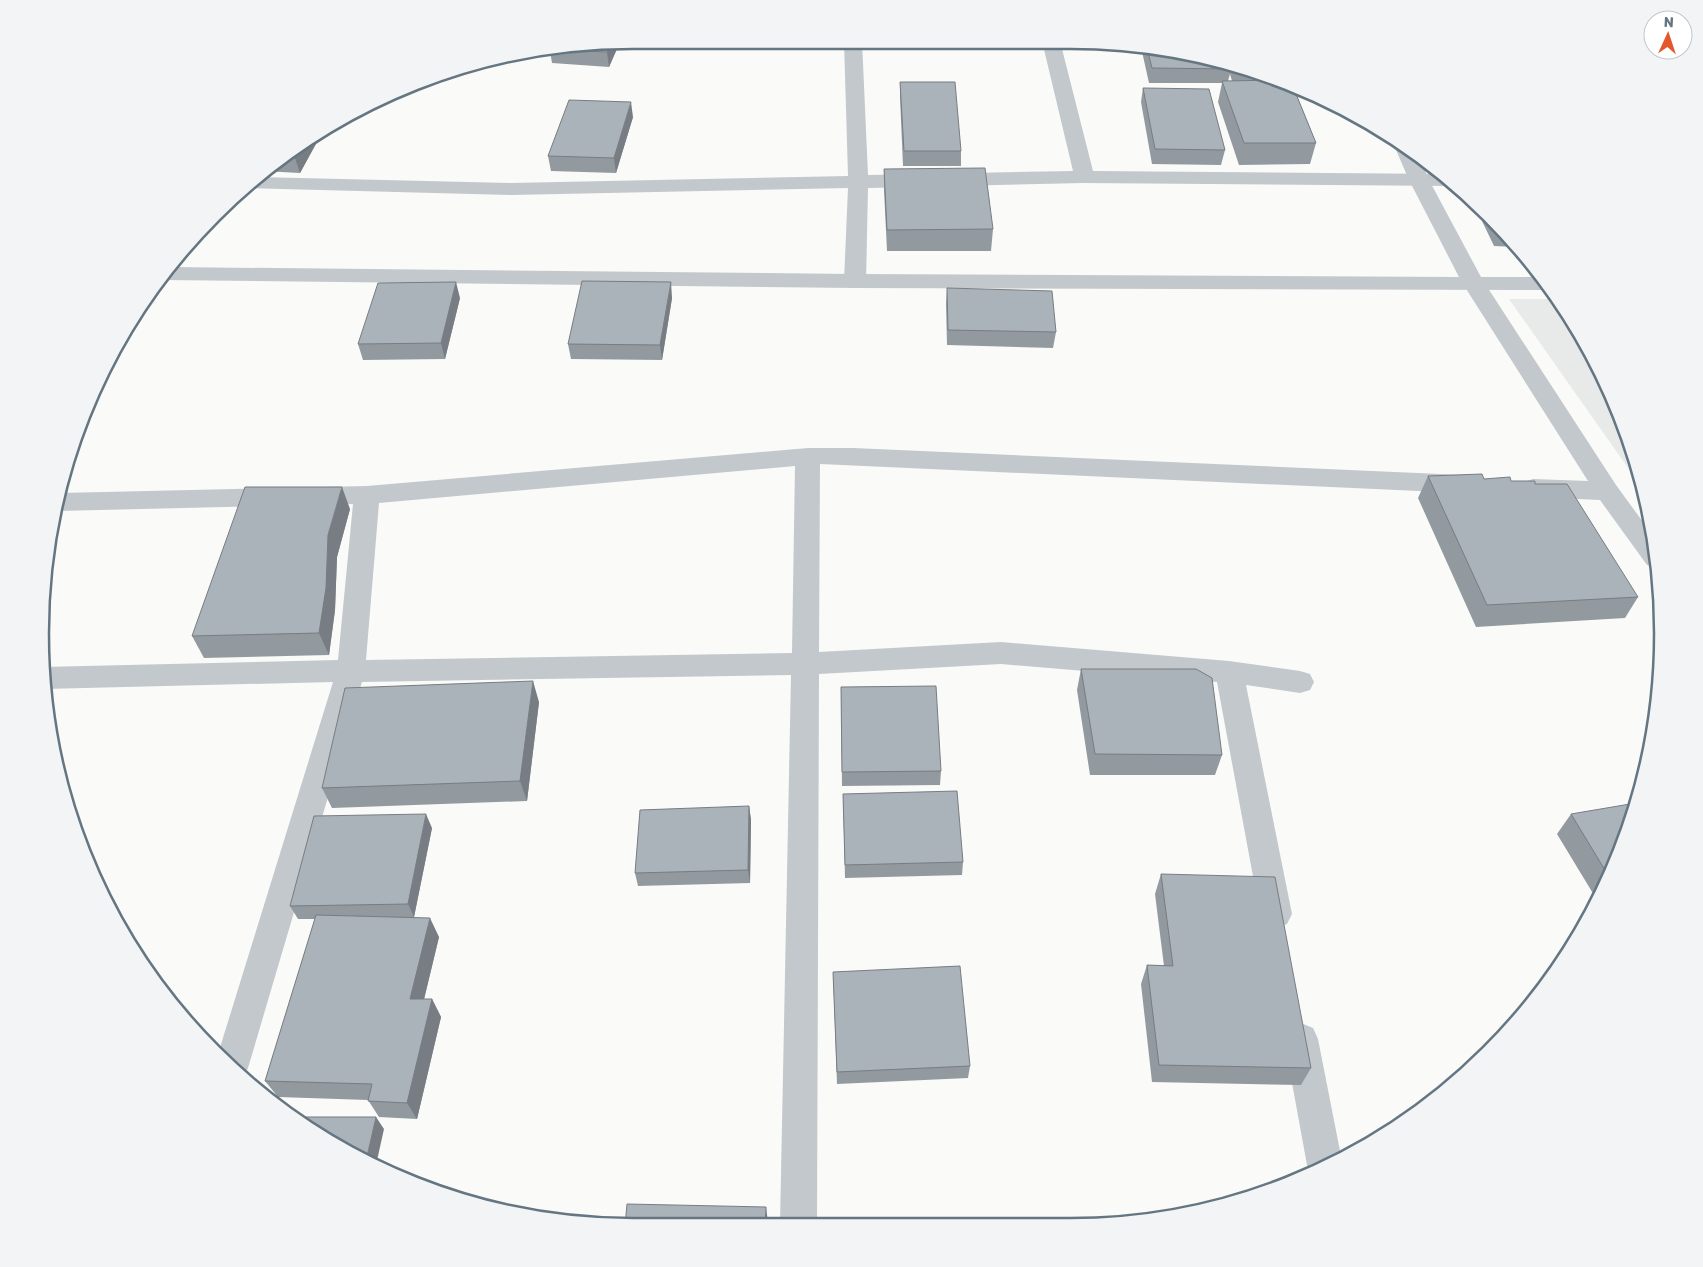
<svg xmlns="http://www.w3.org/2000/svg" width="1703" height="1267" viewBox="0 0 1703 1267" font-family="Rubik,sans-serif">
<rect width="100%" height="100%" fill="#fafaf8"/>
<!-- built -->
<path fill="#e8e9e9" d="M1509 299H1557L1602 371 1643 480 1645 492Z"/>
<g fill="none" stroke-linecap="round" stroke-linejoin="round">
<!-- minor -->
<path fill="#c3c8cc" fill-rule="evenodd" d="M844 41H862L868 175 1073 171 1042 41H1060L1093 171 1443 174 1457 185 1451 186 1084 183 868 188 866 281 863 286 855 288 847 286 844 281 848 188 511 195 245 188 257 177 511 183 848 176Z
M1474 277 1482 279 1616 485 1651 533 1657 567 1647 565 1600 500 1533 497 1524 494 1520 488 1524 482 1533 479 1588 481 1463 284 1466 279Z
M808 448H853L1463 475 1472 478 1476 484 1472 490 1463 493 820 464 819 652 1001 642 1229 661 1300 671 1310 674 1314 682 1310 690 1300 693 1246 685 1292 914 1287 924 1276 928 1265 924 1260 914 1217 682 1001 664 819 674 817 1224H780L791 675 362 682 248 1068 242 1080 218 1054 333 682 44 689 42 667 338 660 353 504 57 511 54 510 60 493 367 486ZM795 466 792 653 366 660 379 503Z
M1301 1023 1313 1028 1318 1039 1341 1156 1311 1174 1307 1165 1284 1039 1289 1028Z"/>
<!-- tertiary -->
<path fill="#c3c8cc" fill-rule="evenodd" d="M1396 139 1418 154 1429 180 1481 277H1544L1551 290 855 288 162 280 170 267 855 274 1459 277 1409 180 1393 143Z"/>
</g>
<!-- wall -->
<path fill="#929a9f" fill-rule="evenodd" d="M620 42 609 67 552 63 550 51Z
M1141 47 1223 60 1292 84 1316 143 1310 164 1239 165 1218 102 1222 83H1149ZM1230 74 1232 81H1228Z
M900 82 961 151V166H903L900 97Z
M1143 88 1225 150 1221 165 1152 164 1141 102Z
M633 117 616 173 551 171 548 156Z
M323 129V131L300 173 263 171 272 163Z
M884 169 993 229 991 251H887L884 190Z
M1471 198 1516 247 1494 246Z
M947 288 1056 332 1053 348 947 345 946 304Z
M460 298 445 359 363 360 358 344Z
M672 298 662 360 571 359 568 344Z
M1428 476 1484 479 1535 484 1638 597 1625 618 1476 627 1418 498Z
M350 509 337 557 335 610 329 655 204 658 192 636Z
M1081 669 1222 755 1215 775H1090L1077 690Z
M841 687 941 771 940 785 842 786Z
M539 702 527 801 332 808 322 788Z
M843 794 963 862 962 875 845 878Z
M749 806 751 820 750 883 638 886 635 873Z
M1571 814 1631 825 1597 900 1557 834Z
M432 828 414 917 439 937 424 999H432L441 1017 417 1119 379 1117 368 1100 278 1097 265 1081 315 919H298L290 906Z
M1161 874 1311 1068 1301 1085 1152 1082 1141 984 1147 965 1164 966 1155 894Z
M833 972 970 1066 968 1078 837 1084Z"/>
<!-- shaded-wall -->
<path fill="#777d82" d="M620 42 609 67 607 52 611 43Z
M631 102 633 117 616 173 614 158Z
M323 129V131L300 173 292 149Z
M456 282 460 298 445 359 441 343Z
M671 282 672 298 662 360 660 345Z
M342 487 350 509 337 557 335 610 329 655 319 633 328 535Z
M533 681 539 702 527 801 520 781Z
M749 806 751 820 750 883 748 870Z
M426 814 432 828 414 917 408 904Z
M430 918 439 937 420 1016 410 999Z
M432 999 441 1017 417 1119 407 1103Z
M376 1117 384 1129 376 1165 366 1161Z
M766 1207 768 1222V1224L765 1225Z"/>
<!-- building -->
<path fill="#aab3b9" stroke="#777d82" d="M611 43 607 52 561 50Z
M1147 48 1223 60 1229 62 1231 69 1152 68Z
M1282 80 1292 84 1316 143H1244L1222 81Z
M900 82H955L961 151H904Z
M1143 88 1209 89 1225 150 1155 149Z
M569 100 631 102 614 158 548 156Z
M985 168 993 229 887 230 884 169Z
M582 281 671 282 660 345 568 344Z
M456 282 441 343 358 344 378 283Z
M947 288 1052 291 1056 332 948 330Z
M1482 474 1484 479 1510 477 1511 481H1535V484H1567L1638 597 1487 605 1428 476Z
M245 487H342L328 535 326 588 319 633 192 636Z
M1081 669H1196L1212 678 1222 755 1095 754Z
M533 681 520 781 322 788 345 688Z
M936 686 941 771 842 772 841 687Z
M957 791 963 862 845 865 843 794Z
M1636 803 1631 825 1608 875 1571 814Z
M749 806 748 870 635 873 640 810Z
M426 814 408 904 290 906 314 816Z
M1161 874 1275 877 1311 1068 1159 1065 1147 965 1173 966Z
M316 915 430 918 410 999H432L407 1103 368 1101 372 1084 265 1081Z
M960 966 970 1066 837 1072 833 972Z
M294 1117H376L366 1161 337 1148Z
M627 1204 766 1207 765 1225 625 1226Z"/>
<!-- crop -->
<path d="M0 0H1703V1267H0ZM633 49H1070A584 584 0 0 1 1654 633V634A584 584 0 0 1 1070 1218H633A584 584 0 0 1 49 634V633A584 584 0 0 1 633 49Z" fill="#f3f4f5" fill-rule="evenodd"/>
<path fill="none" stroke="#657683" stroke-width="2.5" d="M633 49H1070A584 584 0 0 1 1654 633V634A584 584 0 0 1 1070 1218H633A584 584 0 0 1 49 634V633A584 584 0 0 1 633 49Z"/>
<!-- north arrow -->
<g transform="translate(1668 35) rotate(3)"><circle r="24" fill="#ffffff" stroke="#c1c8cd"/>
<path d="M0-4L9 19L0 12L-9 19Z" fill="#e4572e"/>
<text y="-8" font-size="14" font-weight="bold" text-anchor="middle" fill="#657683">N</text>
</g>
</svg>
